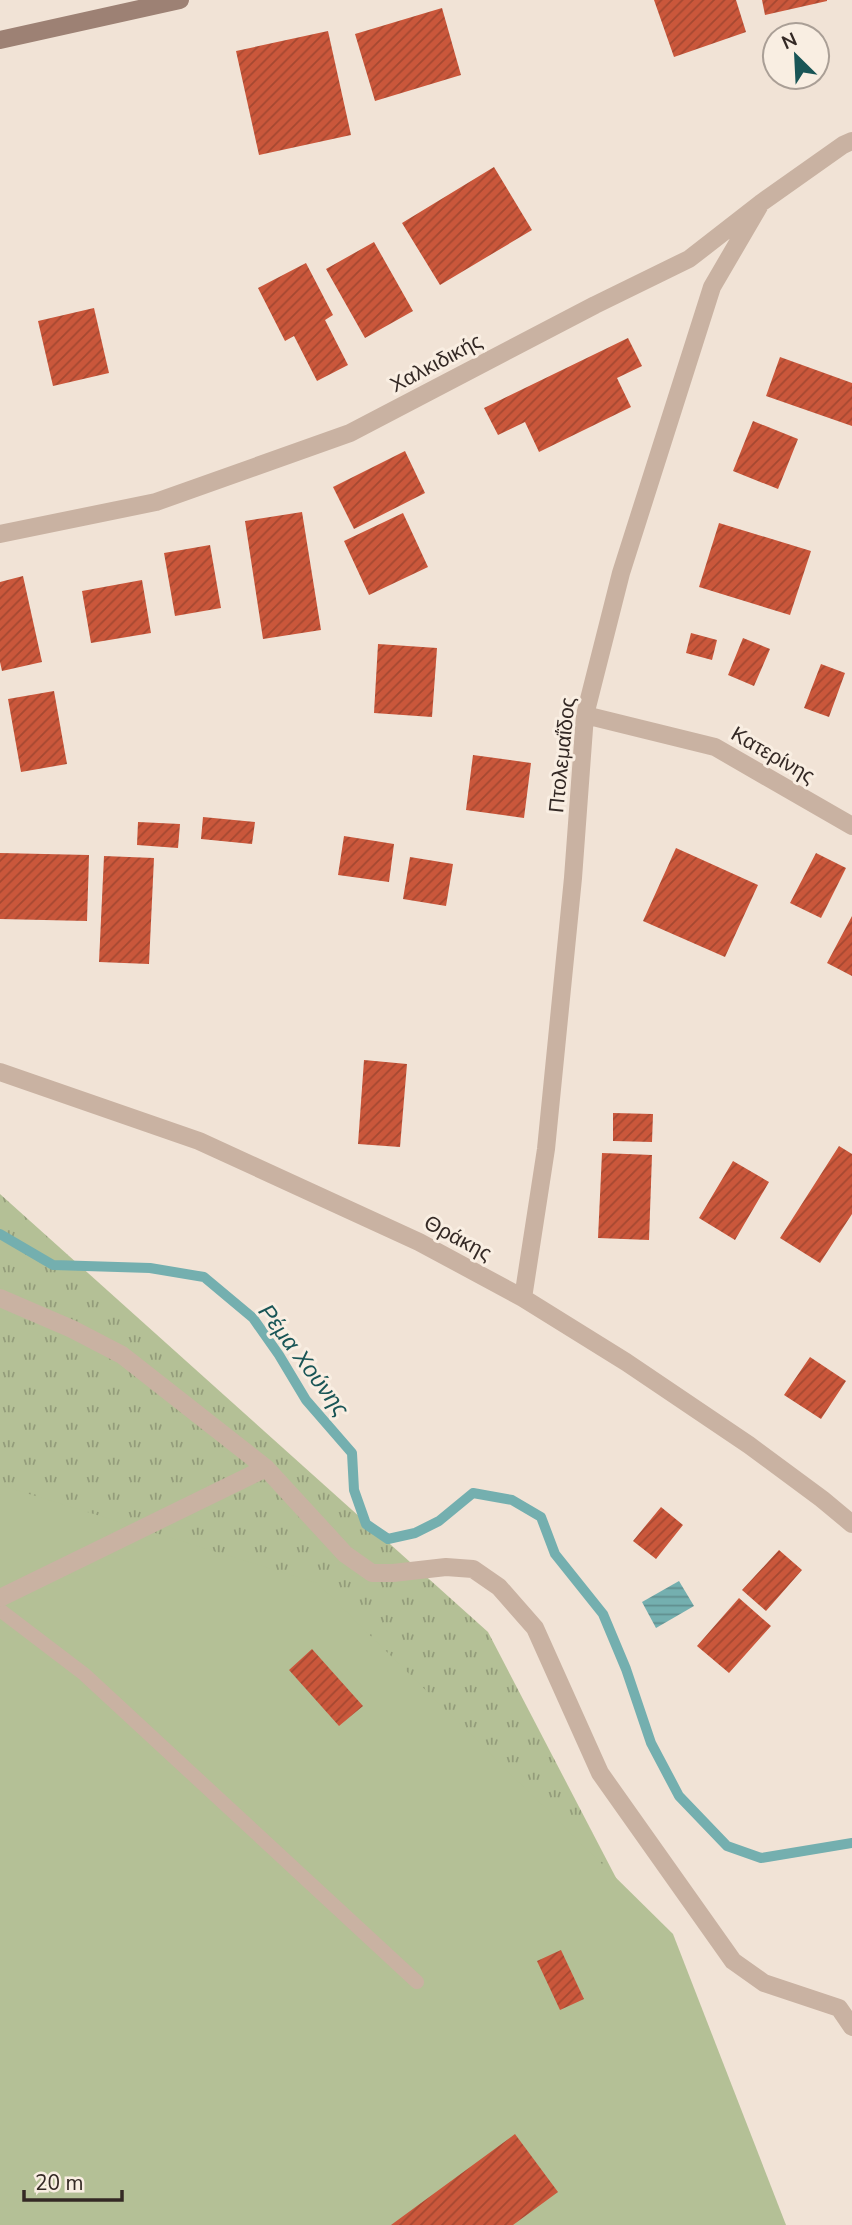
<svg xmlns="http://www.w3.org/2000/svg" width="852" height="2225" viewBox="0 0 852 2225" font-family="'Nunito Sans',sans-serif">
<defs>
<pattern id="park-tufts" width="24" height="20" patternUnits="userSpaceOnUse" patternTransform="scale(1.75)"><rect width="24" height="20" fill="#b4c096"/><path d="M3 7l-1-3M5 7V3M7 7l1-3M15 17l-1-3M17 17v-4M19 17l1-3" fill="none" stroke="#939c7a"/></pattern>
<pattern id="water-rules" width="6" height="5" patternUnits="userSpaceOnUse" patternTransform="scale(1.75)"><rect width="6" height="5" fill="#74afaf"/><path d="M0 2.5h6" fill="none" stroke="#608e8e"/></pattern>
<pattern id="building-hatch" width="6" height="6" patternUnits="userSpaceOnUse" patternTransform="scale(1.75)"><rect width="6" height="6" fill="#ca573b"/><path d="M-1 1l2-2M0 6l6-6M5 7l2-2" fill="none" stroke="#a54831"/></pattern>
</defs>
<rect width="100%" height="100%" fill="#f1e3d6"/>
<!-- park -->
<path fill="url(#park-tufts)" d="M0 1194 488 1632 715 2068 0 2225Z"/>
<!-- garden -->
<path fill="#b4c096" d="M0 1485 317 1583 673 1934 786 2225H0Z"/>
<!-- water -->
<path fill="url(#water-rules)" d="M679 1581 694 1606 656 1628 642 1602Z"/>
<g fill="none" stroke-linecap="round" stroke-linejoin="round">
<!-- stream -->
<path stroke="#74afaf" stroke-width="10" d="M0 1234 53 1265 150 1268 204 1277 253 1318 279 1355 306 1400 352 1453 354 1490 366 1524 388 1539 415 1533 439 1521 473 1493 512 1500 541 1517 555 1554 603 1614 626 1669 651 1743 679 1796 727 1846 761 1858 852 1843"/>
</g>
<!-- building -->
<path fill="url(#building-hatch)" d="M654 0H736L746 32 674 57Z
M762 0H827V1L765 15Z
M442 8 461 75 375 101 355 34Z
M328 31 351 135 259 155 236 51Z
M494 167 532 230 440 285 402 223Z
M374 242 413 311 365 338 326 269Z
M306 263 333 315 325 320 348 365 317 381 294 336 285 341 258 288Z
M94 308 109 373 53 386 38 321Z
M628 338 642 366 617 378 631 407 539 452 525 422 498 435 484 408Z
M780 357 852 383V426L766 396Z
M753 421 798 439 778 489 733 471Z
M405 451 425 493 354 529 333 487Z
M302 512 321 630 263 639 245 521Z
M403 513 428 567 369 595 344 541Z
M719 523 811 551 790 615 699 587Z
M210 545 221 608 175 616 164 553Z
M23 576 42 662 2 671 0 662V582Z
M142 580 151 633 91 643 82 591Z
M691 633 717 640 712 660 686 653Z
M743 638 770 649 754 686 728 675Z
M378 644 437 648 432 717 374 713Z
M821 664 845 673 829 717 804 708Z
M54 691 67 764 21 772 8 699Z
M473 755 531 763 524 818 466 810Z
M203 817 255 822 252 844 201 839Z
M138 822 180 824 178 848 137 845Z
M344 836 394 844 389 882 338 875Z
M676 848 758 885 725 957 643 921Z
M0 853 89 855 87 921 0 919Z
M816 853 846 868 821 918 790 903Z
M104 856 154 858 149 964 99 962Z
M410 857 453 864 446 906 403 899Z
M852 916V976L827 963Z
M364 1060 407 1064 400 1147 358 1144Z
M613 1113 653 1114 652 1142 613 1141Z
M839 1146 852 1154V1214L820 1263 780 1238Z
M602 1153 652 1155 649 1240 598 1238Z
M733 1161 769 1182 735 1240 699 1218Z
M810 1357 846 1381 821 1419 784 1395Z
M661 1507 683 1525 656 1559 633 1541Z
M779 1550 802 1570 766 1611 742 1590Z
M739 1598 771 1626 729 1673 697 1646Z
M312 1649 363 1706 339 1726 289 1670Z
M561 1950 584 1999 560 2010 537 1961Z
M515 2134 558 2192 513 2225H391Z"/>
<g fill="none" stroke-linecap="round" stroke-linejoin="round">
<!-- lane -->
<path stroke="#c9b2a2" stroke-width="14" d="M0 1610 84 1674 417 1982"/>
<!-- street -->
<path stroke="#c9b2a2" stroke-width="18" d="M0 534 156 502 350 433 595 305 689 259 761 203 843 145 852 141
M585 715 715 747 852 826
M0 1072 199 1141 419 1242 523 1298 626 1362 749 1445 822 1499 852 1524
M0 1298 72 1329 122 1355 266 1468 345 1554 372 1573H393L446 1567 473 1569 499 1587 535 1628 600 1773 733 1961 764 1983 839 2008 852 2027
M523 1298 546 1149 573 878 585 715 621 573 712 287 761 203
M0 1598 266 1468"/>
<!-- secondary -->
<path stroke="#9d8174" stroke-width="18" d="M0 40 180 0"/>
</g>
<g text-anchor="middle" stroke-width="6" stroke-linejoin="round" paint-order="stroke">
<!-- street labels -->
<g font-size="21" fill="#342925" stroke="#f9eee2">
<text transform="translate(436 363) rotate(-28)" y="7">Χαλκιδικής</text>
<text transform="translate(562 755) rotate(-84)" y="7">Πτολεμαΐδος</text>
<text transform="translate(773 755) rotate(30)" y="7">Κατερίνης</text>
<text transform="translate(458 1238) rotate(28)" y="7">Θράκης</text>
</g>
<!-- water labels -->
<g font-size="23" font-style="italic" fill="#195556" stroke="#f9eee2">
<text transform="translate(304 1360) rotate(53)" y="8">Ρέμα Χούνης</text>
</g>
</g>
<!-- north arrow -->
<g transform="translate(796 56) rotate(336)"><circle r="33" fill="#f9eee2" stroke="#aa9f96" stroke-width="2"/>
<path d="M0-5L12 26L0 18L-12 26Z" fill="#195556"/>
<text y="-10" font-size="19" font-weight="bold" text-anchor="middle" fill="#342925">N</text>
</g>
<!-- scale -->
<path d="M24 2190v10h98v-10" fill="none" stroke="#342925" stroke-width="3.5"/>
<text x="35" y="2190" font-size="21" fill="#342925" stroke="#f9eee2" stroke-width="5" paint-order="stroke">20 m</text>
</svg>
